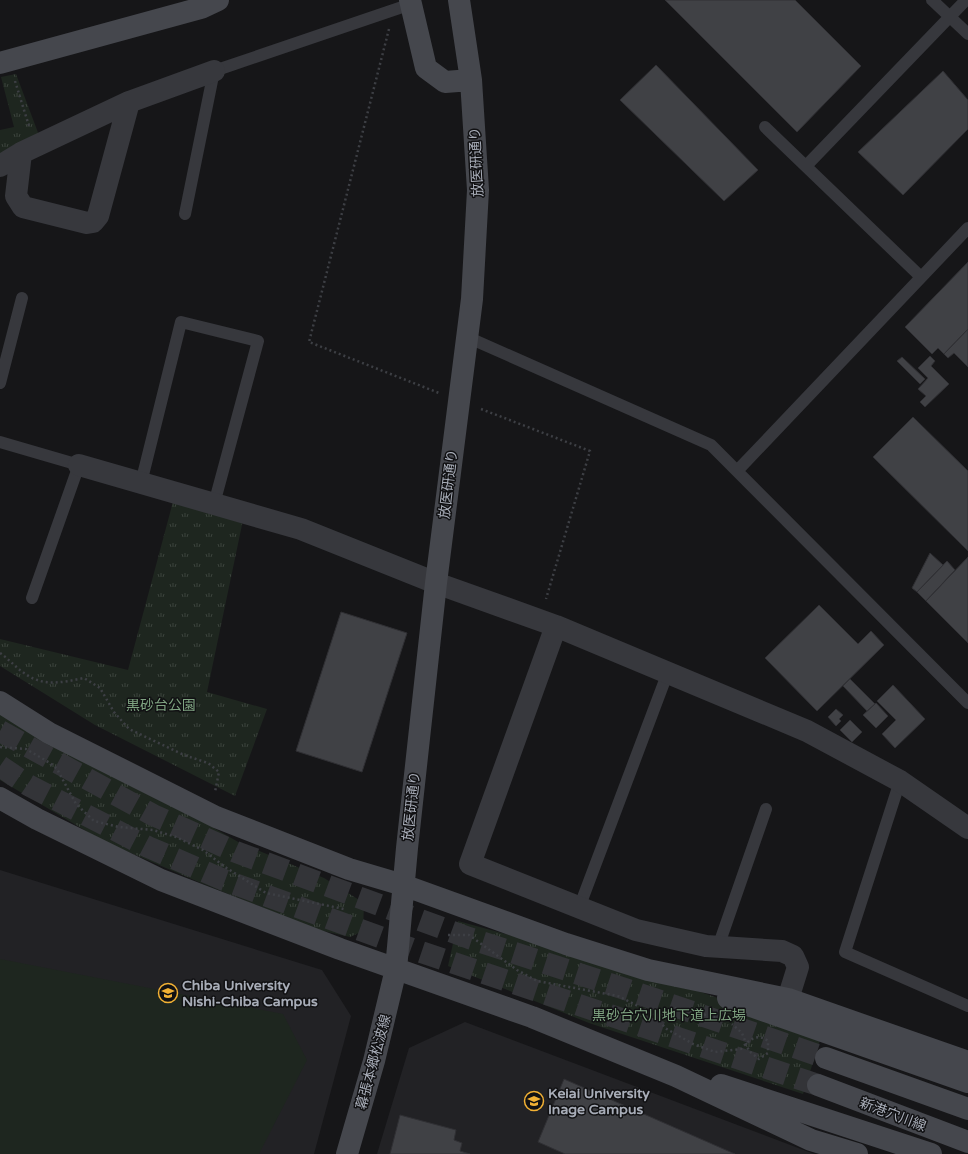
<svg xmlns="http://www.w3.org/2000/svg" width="968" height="1154" viewBox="0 0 968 1154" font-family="'Varela Round','Noto Sans JP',sans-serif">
<defs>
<pattern id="grass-tufts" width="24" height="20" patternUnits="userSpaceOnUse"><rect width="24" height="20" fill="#1e261f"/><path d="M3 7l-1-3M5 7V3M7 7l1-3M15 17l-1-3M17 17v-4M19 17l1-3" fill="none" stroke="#3c433d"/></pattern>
</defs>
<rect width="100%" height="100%" fill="#161618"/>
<!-- built -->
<path fill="#222225" d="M0 870 322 970 351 1016 314 1154H0Z
M465 1022 814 1154H377L409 1048Z"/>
<!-- grass -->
<path fill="url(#grass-tufts)" d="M16 74 40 138 0 163V130L14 127 1 77Z
M174 498 243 520 207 692 267 709 235 796 95 725 0 666V639L128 670Z
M0 712 184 811 240 843 324 878 364 903 363 931 350 937 319 930 201 883 103 841 0 780Z
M458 921 637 970 822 1034 803 1094 589 1023 448 966Z"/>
<!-- pitch -->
<path fill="#1e261f" d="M0 959 283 1014 307 1060 259 1154H0Z"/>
<!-- building -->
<path fill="#404145" stroke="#303034" d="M665 0H795L861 66 797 132Z
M656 65 758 170 724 201 620 100Z
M943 71 968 100V129L903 195 858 152Z
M968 262V329L944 354 938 348 932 354 905 327Z
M968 329V367L954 353 948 358 944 354Z
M930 356 935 361 931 366 949 384 925 407 920 402 926 396 918 389 928 378 918 368Z
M902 357 925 379 920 384 897 361Z
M913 417 968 471V551L873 457Z
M930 553 943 565 917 592 912 588Z
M968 557V643L926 601Z
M947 561 955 570 926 601 917 592Z
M819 605 858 644 871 631 884 645 817 711 765 658Z
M341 612 407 633 362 772 296 751Z
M850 679 875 704 867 711 843 686Z
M893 685 925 719 895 748 882 734 896 720 877 701Z
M876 703 888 716 876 728 863 715Z
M836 709 843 715 839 719 841 721 836 726 828 717Z
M850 720 862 732 852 742 840 730Z
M564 1079 735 1154H565L538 1142Z
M400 1115 456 1130 454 1140 462 1143 460 1151 470 1154H390Z"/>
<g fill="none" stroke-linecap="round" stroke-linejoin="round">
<!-- secondary-tunnel -->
<path stroke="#333438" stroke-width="22" stroke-dasharray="22 11" stroke-linecap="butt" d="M0 731 153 815 236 852 469 938 628 990 826 1058
M0 766 28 785 148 847 224 880 418 951 818 1085"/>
<!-- path -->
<path stroke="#3d3f44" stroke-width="2.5" stroke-dasharray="2 3" stroke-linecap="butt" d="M389 29 309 342 439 393
M15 81 29 126
M481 409 590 451 546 599
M0 653C10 660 17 669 27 675 45 687 64 682 84 678L100 688 114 712 129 729 184 755 208 763 219 772 215 792
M0 747 26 749 50 763 57 769 76 804 94 821 119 827 153 830 176 837 203 850 225 867 266 893 344 909
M448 935H469L517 970 537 981 618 996 656 1015 665 1028 693 1044 715 1052 741 1049C750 1039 757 1033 768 1041V1053L759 1059 749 1051 742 1033 732 1024
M656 1015 677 1008 715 1017"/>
<!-- lane -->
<path stroke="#37383d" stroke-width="12" d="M932 0 968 34
M765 127 921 277
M806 166 966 0
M185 214 214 71 411 4
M467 337 711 445 968 703
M0 383 22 298
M0 442 79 465 32 598
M737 471 968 228
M141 483 181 322 258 341 214 504
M900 781 845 952 968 1006
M579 908 668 672
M718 947 766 809"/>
<!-- street -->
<path stroke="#37383d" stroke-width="22" d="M21 153 16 196 23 207 87 223 93 222 98 216 129 102
M0 166 21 153 129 102 214 71
M79 465 301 529 436 583 556 626 807 731 900 781 968 828
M556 626 470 864 636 930 706 946 782 951 793 956 798 967 788 999"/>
<!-- secondary -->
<path stroke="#45474d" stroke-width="22" d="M410 0 426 68 445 82 471 80
M0 63 201 8 218 0
M0 702 49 733 216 817 349 869 403 885 566 944 648 970 788 999 968 1062
M0 798 37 819 161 880 340 949 532 1017 676 1076 811 1140 857 1154
M728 998 968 1082
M826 1058 968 1109
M721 1085 931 1154
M818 1085 968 1142
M347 1154 374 1061 396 969 407 848 436 583 472 299 478 190 471 80 459 0"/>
</g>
<!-- icons -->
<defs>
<g id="university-ring" transform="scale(1)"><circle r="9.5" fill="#111113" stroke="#f2b134" stroke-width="1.5"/><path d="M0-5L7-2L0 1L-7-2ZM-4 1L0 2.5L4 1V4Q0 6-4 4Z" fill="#f2b134"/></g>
</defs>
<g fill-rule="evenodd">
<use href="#university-ring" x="168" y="993"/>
<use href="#university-ring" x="534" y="1101"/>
</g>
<g text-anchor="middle" stroke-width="3" stroke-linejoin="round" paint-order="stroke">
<!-- street labels -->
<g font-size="14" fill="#a8adb8" stroke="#111113">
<text transform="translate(476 162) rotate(-93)" y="5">放医研通り</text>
<text transform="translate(448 484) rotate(-83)" y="5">放医研通り</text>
<text transform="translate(411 806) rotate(-84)" y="5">放医研通り</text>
<text transform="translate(373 1062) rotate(-75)" y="5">幕張本郷松波線</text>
<text transform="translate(893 1114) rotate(21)" y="5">新港穴川線</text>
</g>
<!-- park labels -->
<g font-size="14" fill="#7fa381" stroke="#111113">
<text x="161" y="710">黒砂台公園</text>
<text x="669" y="1020">黒砂台穴川地下道上広場</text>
</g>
<!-- poi labels -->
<g font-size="14" font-weight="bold" fill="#a8adb8" stroke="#111113" text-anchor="start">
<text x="182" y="990">Chiba University<tspan x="182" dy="16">Nishi-Chiba Campus</tspan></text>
<text x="548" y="1098">Keiai University<tspan x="548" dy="16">Inage Campus</tspan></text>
</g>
</g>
</svg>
